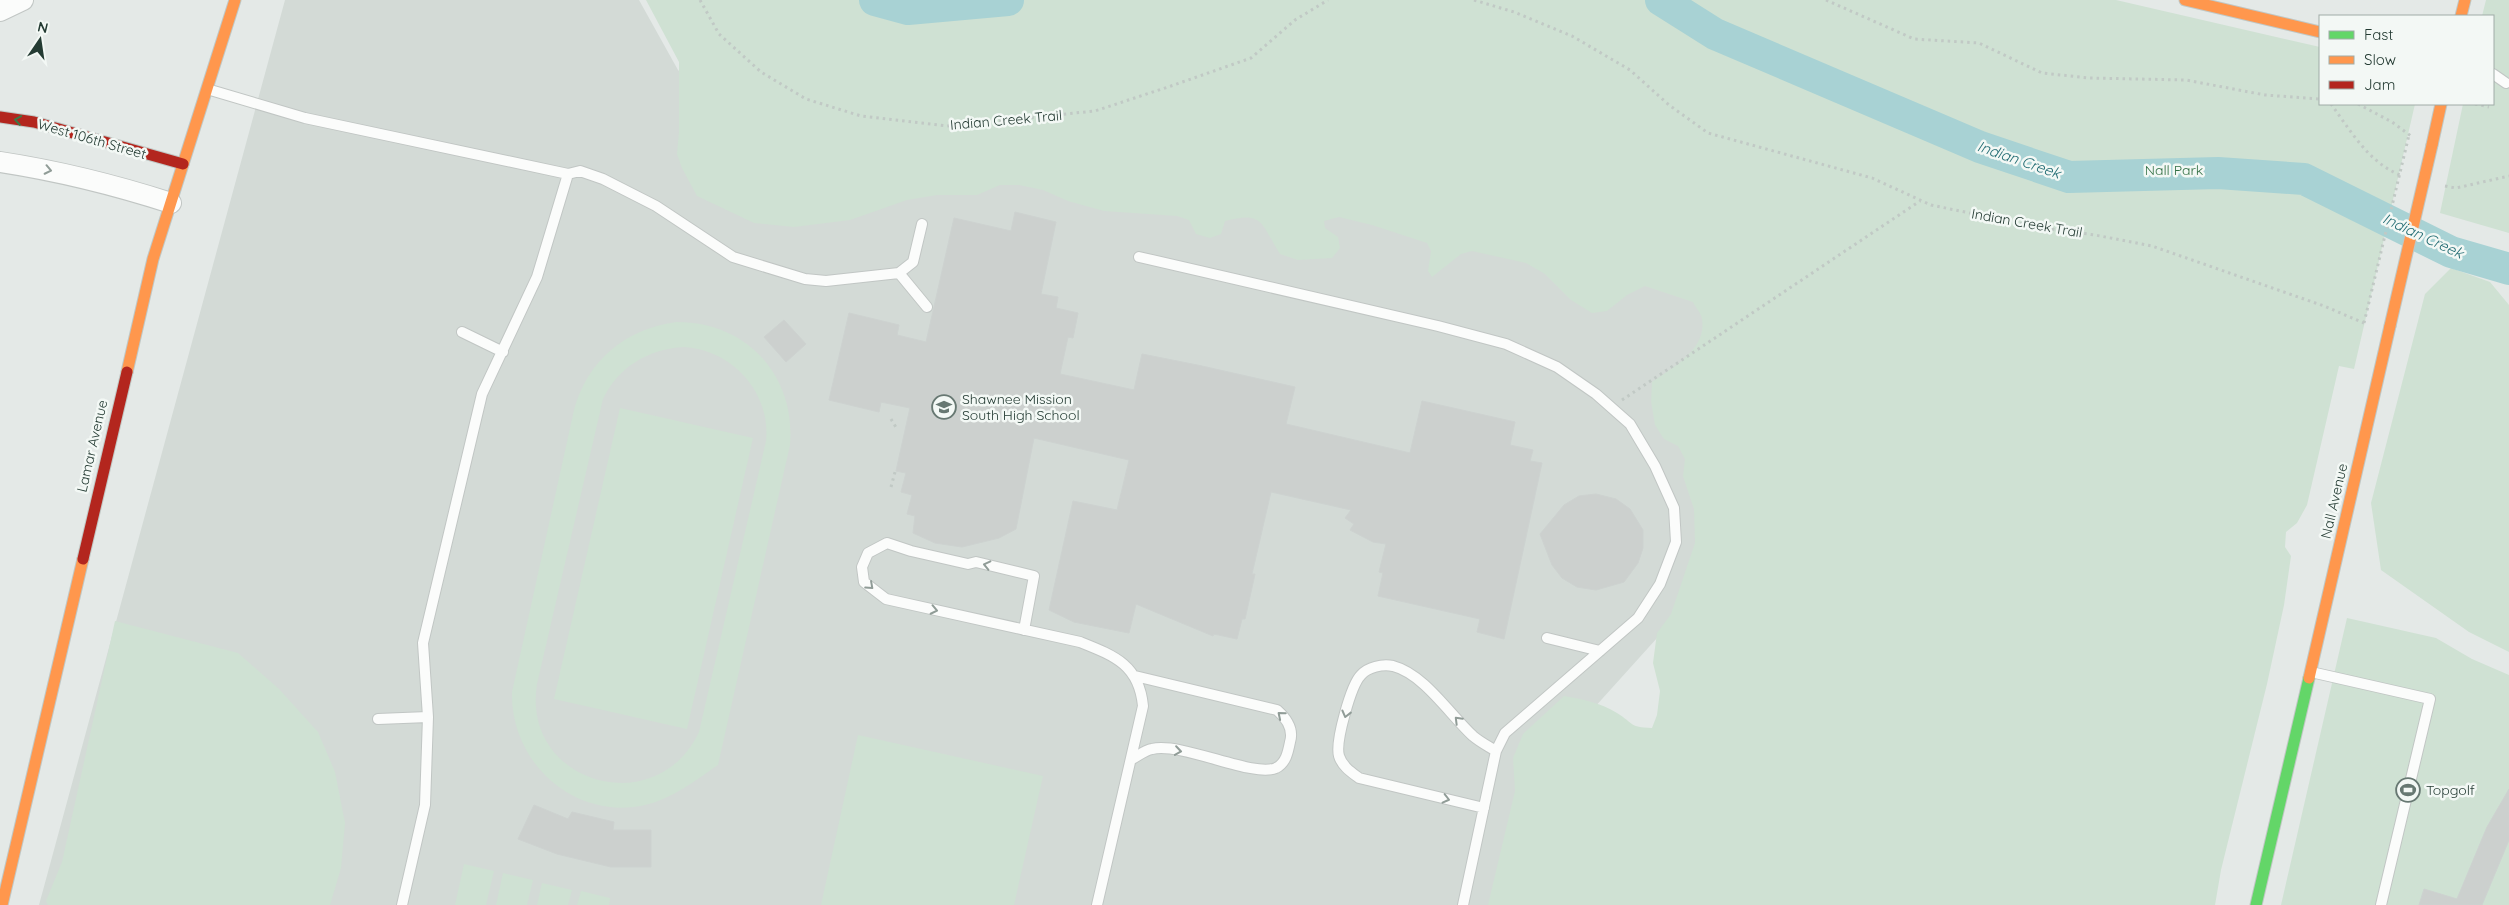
<svg xmlns="http://www.w3.org/2000/svg" width="2509" height="905" viewBox="0 0 2509 905" font-family="Quicksand,sans-serif">
<rect width="100%" height="100%" fill="#e4e9e7"/>
<!-- built -->
<path fill="#d3dad6" d="M285 0H639L678 70 741 132 1705 246 1713 498 1676 617 1547 760 1517 905H39Z"/>
<!-- green -->
<path fill="#cfe1d3" fill-rule="evenodd" d="M646 0H2116L2320 47V104H2415L2354 369 2339 366 2307 505 2297 523 2286 532 2285 547 2291 556 2284 605 2267 684 2221 870 2215 905H1488L1515 791 1513 758 1523 734 1564 696C1582 699 1601 703 1617 713 1635 724 1628 727 1652 728L1657 715 1660 691 1653 663 1657 633 1671 614 1695 543 1694 509 1683 476 1685 459 1678 446 1664 439 1655 425 1651 401 1652 382C1673 367 1707 349 1702 319 1702 314 1695 307 1693 302L1645 286 1627 295 1607 311 1592 313 1571 300 1545 274 1526 263 1472 251 1461 254 1432 277 1428 271 1431 251 1427 243 1372 225 1339 217 1324 221 1325 228 1338 237 1340 248 1332 258 1298 260 1280 254C1261 225 1265 210 1225 221L1221 234 1210 238 1196 234 1189 220 1177 216 1104 211 1068 201 1043 190 1019 185H1000L977 195H937L907 200 850 220 794 227 754 223 697 196 682 168 677 154 679 132V62Z
M2486 0H2509V233L2440 213 2463 104H2493V16H2482Z
M2451 268 2490 282 2509 305V652L2469 632 2381 570 2371 503 2425 294Z
M677 322C747 322 796 376 790 445L718 765C696 780 672 799 645 805 574 821 510 762 512 692L574 410C587 361 626 328 677 322ZM684 347C732 350 771 392 766 441L699 732C656 823 521 783 537 684L603 399C619 366 649 349 684 347Z
M620 408 753 438 687 729 554 699Z
M2347 618 2436 638 2472 659 2509 675V905H2281Z
M115 621 238 653 279 689 318 732 335 772 345 823 341 868 330 905H48L46 901 62 862Z
M858 735 1043 776 1014 905H821Z
M464 864 494 871 486 905H455Z
M503 873 533 880 527 905H496Z
M542 883 572 890 568 905H537Z
M581 891 610 898 609 905H577Z"/>
<g fill="none" stroke-linecap="round" stroke-linejoin="round">
<!-- river -->
<path stroke="#a8d2d4" stroke-width="32" d="M875 0 908 9 1008 0
M1661 0 1715 34 1980 147 2069 177 2218 173 2304 179 2451 252 2509 269"/>
</g>
<!-- building -->
<path fill="#ccd0ce" stroke="#cdd2d0" d="M1015 212 1056 222 1041 294 1058 297 1056 308 1078 313 1073 338 1068 337 1060 374 1134 390 1142 354 1202 366 1295 387 1286 424 1410 453 1422 401 1515 422 1510 445 1533 450 1530 461 1542 463 1504 639 1477 632 1480 619 1378 596 1383 573 1379 572 1386 544 1373 542 1350 530 1354 524 1345 518 1351 510 1271 492 1252 574H1255L1245 619H1242L1237 639 1214 634 1213 636 1136 604 1129 633 1074 622 1049 610 1073 501 1117 510 1129 460 1034 438 1016 529 999 538 962 547 935 543 913 533 915 516 907 514 912 495 901 492 906 473 896 471 910 408 881 402 879 412 829 400 849 313 899 325 897 335 926 342 954 218 1011 231Z
M784 320 806 344 786 362 764 337Z
M1596 494 1616 499 1630 509 1643 530V548L1638 563 1624 582 1596 590 1577 587 1562 578 1552 565 1540 534 1564 505 1579 496Z
M2509 789V840L2482 905H2419L2424 889 2457 899 2487 827Z
M534 805 568 819 572 812 614 822 613 830H651V867H611L557 854 518 839Z"/>
<g fill="none" stroke-linecap="round" stroke-linejoin="round">
<!-- lane casing -->
<g stroke="#c1c6c4" stroke-width="12">
<path id="lane" d="M2493 74 2506 83
M207 89 305 118 568 174 537 277 482 394 423 643 428 717 425 805 402 905
M568 174 580 171 603 179 656 206 733 257 805 279 826 281 899 273 927 307
M1139 257 1438 326 1506 344 1557 367 1596 394 1630 424 1655 466 1674 508 1676 542 1660 584 1638 618 1505 733 1496 751 1463 905
M899 273 913 262 922 224
M462 332 503 352
M1024 630 1034 576 976 562 968 564 911 551 887 543 868 553 862 567 864 582 886 599 1080 642C1115 656 1139 665 1143 706L1097 905
M1547 638 1600 651
M2311 672 2430 699 2381 905
M378 719 428 717
M1132 759C1138 756 1145 750 1152 749 1183 742 1253 778 1276 768 1286 763 1288 752 1290 742 1294 729 1286 718 1277 710L1135 676
M1484 808 1359 778C1351 772 1342 766 1339 756 1335 742 1351 685 1361 675 1368 667 1382 664 1393 666 1424 674 1450 715 1473 736 1480 742 1488 746 1496 751"/>
</g>
<!-- street casing -->
<g stroke="#c1c6c4" stroke-width="22">
<path id="street" d="M0 11 23 0
M0 162C59 171 115 185 171 203"/>
</g>
<!-- fast casing -->
<g stroke="#c0c7c4" stroke-width="13">
<path id="fast" d="M2256 905 2309 678"/>
</g>
<!-- slow casing -->
<g stroke="#c0c7c4" stroke-width="13">
<path id="slow" d="M2185 0 2320 32
M2461 16 2465 0
M2432 145 2441 104
M127 372 153 259 235 0
M2309 678 2390 326
M2 905 83 559"/>
</g>
<!-- jam casing -->
<g stroke="#c0c7c4" stroke-width="13">
<path id="jam" d="M0 117 34 122 183 164
M83 559 127 372"/>
</g>
<!-- path -->
<path stroke="#c1c9c5" stroke-width="3" stroke-dasharray="2.5 4" stroke-linecap="butt" d="M700 0 719 34 761 72 806 99 861 116 947 126 1095 111 1171 86 1251 58 1295 20 1328 0
M1474 0 1514 12 1572 36 1630 70 1669 105 1708 133 1872 178 1931 205 2037 227 2095 235 2152 246 2324 306 2364 323
M1826 0 1914 39 1979 43 2042 73 2089 78 2186 80 2265 95 2320 99
M2331 104C2350 130 2370 165 2403 176
M2358 104 2392 122 2411 136
M2475 104 2489 107
M2445 186 2456 188 2509 176
M1622 400 1920 201
M891 419 897 429
M891 487 895 472"/>
<!-- lane -->
<use href="#lane" stroke="#fbfcfb" stroke-width="10"/>
<!-- street -->
<use href="#street" stroke="#fbfcfb" stroke-width="20"/>
<!-- fast -->
<use href="#fast" stroke="#63d668" stroke-width="11"/>
<!-- slow -->
<use href="#slow" stroke="#ff974d" stroke-width="11"/>
<!-- jam -->
<use href="#jam" stroke="#b3261e" stroke-width="11"/>
<!-- slow-bridge casing -->
<g stroke="#c0c7c4" stroke-width="13" stroke-linecap="butt">
<path id="slow-bridge" d="M2390 326 2432 145"/>
</g>
<!-- path-bridge -->
<path stroke="#c1c9c5" stroke-width="3" stroke-dasharray="2.5 4" stroke-linecap="butt" d="M2364 323 2409 135"/>
<!-- slow-bridge -->
<use href="#slow-bridge" stroke="#ff974d" stroke-width="11"/>
</g>
<!-- one-way arrows -->
<defs><path id="oneway-chevron" d="M-2-3.5L2.5 0L-2 3.5" fill="none" stroke-width="1.6" stroke-linecap="round" stroke-linejoin="round" transform="scale(1.25)"/></defs>
<use stroke="#3d7948" href="#oneway-chevron" transform="translate(18 120) rotate(-171)"/>
<g stroke="#909c97">
<use href="#oneway-chevron" transform="translate(48 170) rotate(12)"/>
<use href="#oneway-chevron" transform="translate(987 565) rotate(-167)"/>
<use href="#oneway-chevron" transform="translate(870 586) rotate(42)"/>
<use href="#oneway-chevron" transform="translate(934 610) rotate(12)"/>
<use href="#oneway-chevron" transform="translate(1346 714) rotate(104)"/>
<use href="#oneway-chevron" transform="translate(1281 715) rotate(-140)"/>
<use href="#oneway-chevron" transform="translate(1458 720) rotate(-135)"/>
<use href="#oneway-chevron" transform="translate(1178 751) rotate(8)"/>
<use href="#oneway-chevron" transform="translate(1446 799) rotate(14)"/>
</g>
<!-- icons -->
<defs>
<g id="school-ring" transform="scale(1.25)"><circle r="9.5" fill="#f3f8f5" stroke="#677872" stroke-width="1.5"/><path d="M0-5L7-2L0 1L-7-2ZM-4 1L0 2.5L4 1V4Q0 6-4 4Z" fill="#677872"/></g>
<g id="stadium-ring" transform="scale(1.25)"><circle r="9.5" fill="#f3f8f5" stroke="#677872" stroke-width="1.5"/><path d="M0-5a6.5 5 0 1 0 0 10a6.5 5 0 1 0 0-10ZM-3.5-1.8h7v3.6h-7Z" fill="#677872"/></g>
</defs>
<g fill-rule="evenodd">
<use href="#school-ring" x="944" y="407"/>
<use href="#stadium-ring" x="2408" y="790"/>
</g>
<g text-anchor="middle" stroke-width="5" stroke-linejoin="round" paint-order="stroke">
<!-- street labels -->
<g font-size="14" fill="#243b33" stroke="#f3f8f5">
<text transform="translate(1006 120) rotate(-5)" y="5">Indian Creek Trail</text>
<text transform="translate(92 139) rotate(16)" y="5">West 106th Street</text>
<text transform="translate(2027 223) rotate(10)" y="5">Indian Creek Trail</text>
<text transform="translate(92 446) rotate(-77)" y="5">Lamar Avenue</text>
<text transform="translate(2334 501) rotate(-77)" y="5">Nall Avenue</text>
</g>
<!-- park labels -->
<g font-size="14" fill="#316f43" stroke="#f3f8f5">
<text x="2174" y="175">Nall Park</text>
</g>
<!-- poi labels -->
<g font-size="14" fill="#243b33" stroke="#f3f8f5" text-anchor="start">
<text x="962" y="404">Shawnee Mission<tspan x="962" dy="16">South High School</tspan></text>
<text x="2426" y="795">Topgolf</text>
</g>
<!-- water labels -->
<g font-size="15" font-style="italic" fill="#226c73" stroke="#f3f8f5">
<text transform="translate(2019 160) rotate(19)" y="5">Indian Creek</text>
<text transform="translate(2423 236) rotate(25)" y="5">Indian Creek</text>
</g>
</g>
<!-- legend -->
<rect x="2319" y="15" width="175" height="90" fill="#f3f8f5" stroke="#a0aca7"/>
<rect x="2329" y="31" width="25" height="8" fill="#63d668" stroke="#a0aca7"/>
<text x="2364" y="40" font-size="15" fill="#243b33">Fast</text>
<rect x="2329" y="56" width="25" height="8" fill="#ff974d" stroke="#a0aca7"/>
<text x="2364" y="65" font-size="15" fill="#243b33">Slow</text>
<rect x="2329" y="81" width="25" height="8" fill="#b3261e" stroke="#a0aca7"/>
<text x="2364" y="90" font-size="15" fill="#243b33">Jam</text>
<!-- north arrow -->
<g transform="translate(40 40) rotate(13)" stroke="#f3f8f5" stroke-width="4" paint-order="stroke">
<path d="M0-4L9 19L0 12L-9 19Z" fill="#243b33"/>
<text y="-8" font-size="14" font-weight="bold" text-anchor="middle" fill="#243b33">N</text>
</g>
</svg>
